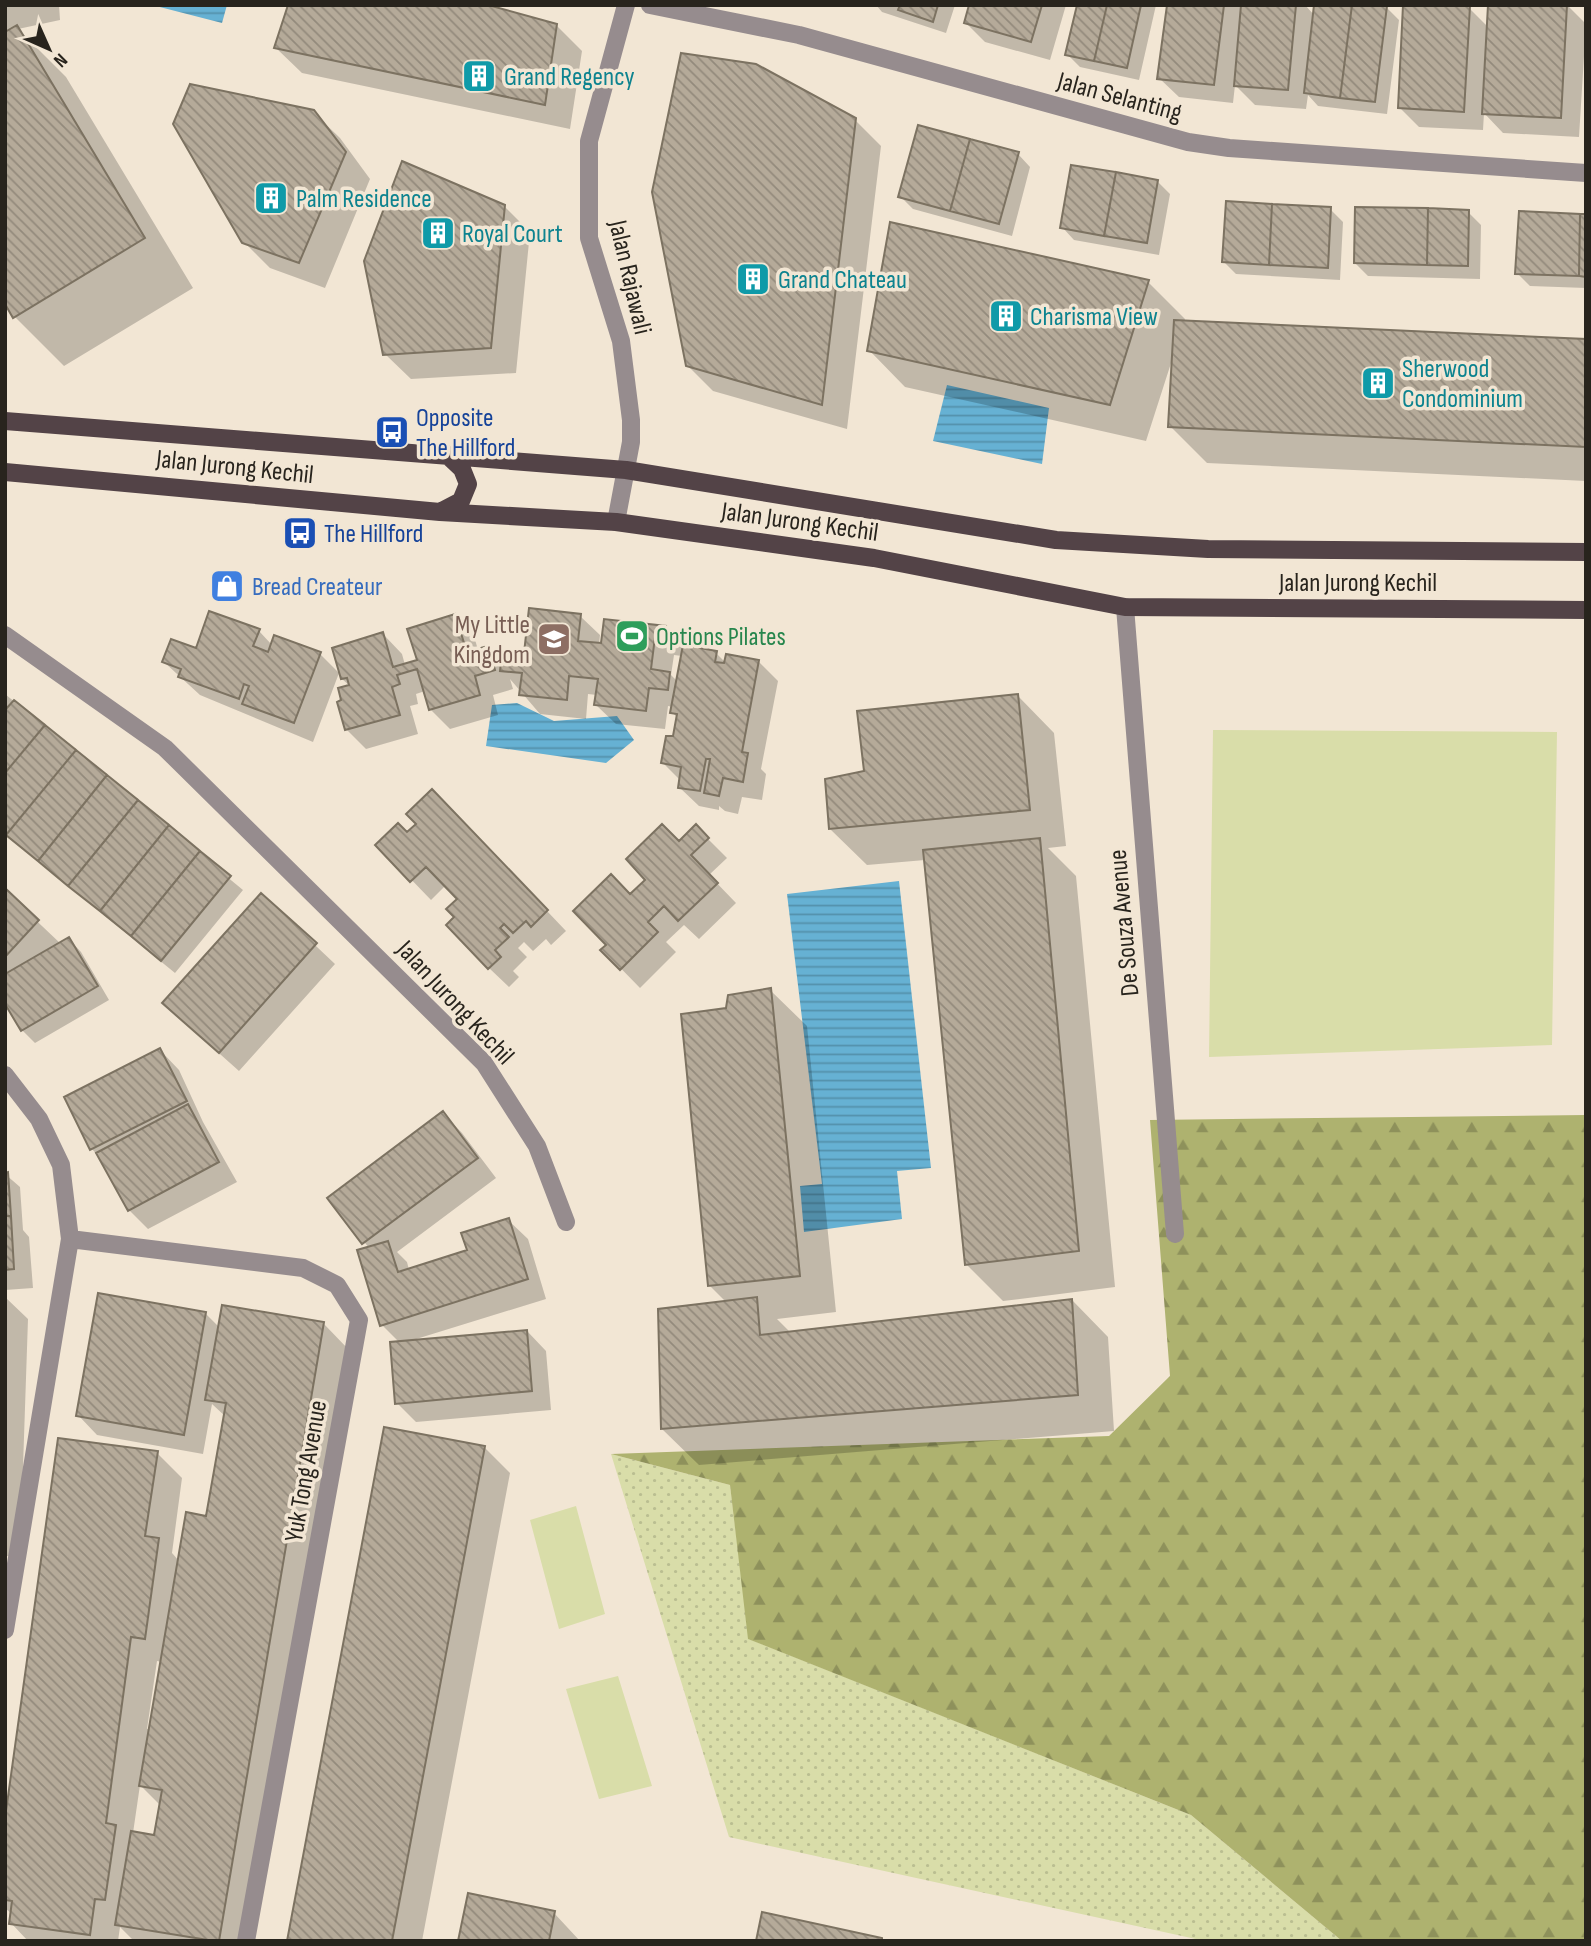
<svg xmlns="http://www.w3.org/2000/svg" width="1591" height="1946" viewBox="0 0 1591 1946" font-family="'Sofia Sans Condensed',sans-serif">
<defs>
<pattern id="grass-dots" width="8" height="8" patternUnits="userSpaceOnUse" patternTransform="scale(1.75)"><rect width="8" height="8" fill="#d9dda9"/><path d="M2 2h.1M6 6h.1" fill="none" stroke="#babe91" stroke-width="1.8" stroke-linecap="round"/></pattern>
<pattern id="forest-firs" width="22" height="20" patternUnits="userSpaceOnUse" patternTransform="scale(1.75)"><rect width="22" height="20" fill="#aeb26f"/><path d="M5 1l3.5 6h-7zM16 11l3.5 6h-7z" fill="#8e915b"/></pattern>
<pattern id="water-rules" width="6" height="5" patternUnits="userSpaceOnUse" patternTransform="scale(1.75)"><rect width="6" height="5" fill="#66b1d3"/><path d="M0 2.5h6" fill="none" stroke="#5490ab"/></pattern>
<pattern id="building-back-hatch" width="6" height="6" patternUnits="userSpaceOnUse" patternTransform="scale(1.75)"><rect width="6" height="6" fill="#b5aa99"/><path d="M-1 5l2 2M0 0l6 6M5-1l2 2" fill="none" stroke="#938a7c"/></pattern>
</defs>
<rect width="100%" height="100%" fill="#f2e6d4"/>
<!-- grass -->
<path fill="url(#grass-dots)" d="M611 1454 730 1485 749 1639 1191 1815 1342 1941H1205L729 1837Z"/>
<!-- forest -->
<path fill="url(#forest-firs)" d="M1586 1115V1941H1342L1191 1815 748 1639 730 1485 611 1454 1109 1436 1170 1376 1150 1120Z"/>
<!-- garden -->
<path fill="#d9dda9" d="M1213 730 1557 732 1552 1045 1209 1057Z
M576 1506 605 1614 559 1629 530 1520Z
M618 1676 652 1786 599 1799 566 1689Z"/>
<!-- water -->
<path fill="url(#water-rules)" d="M152 5H227L222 23Z
M947 385 1049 408 1042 464 933 441Z
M517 703 554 721 617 716 634 740 606 763 486 746 492 705Z
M899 881 931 1168 897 1171 902 1219 804 1232 800 1186 822 1184 787 894Z"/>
<!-- shadow -->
<path fill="#0003" fill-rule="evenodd" d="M5 5H59L60 20 18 29 66 77 193 288 64 366 15 317Z
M876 5H955L946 33 882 12Z
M971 5H1066L1050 60 985 42 966 23Z
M1079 5H1156L1139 80 1080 67 1067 54Z
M1168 5H1305L1315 16 1316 5 1386 7 1399 20 1387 114 1318 106 1308 95 1306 109 1255 105 1235 85 1233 103 1179 97 1159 78Z
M1567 5 1586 24 1579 137 1503 133 1484 113 1483 130 1419 127 1399 107 1469 8 1489 28Z
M557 26 582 51 570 129 302 73 276 48Z
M313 112 340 138 370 179 325 288 270 268 244 242Z
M855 120 881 146 847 429 713 391 687 365Z
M1018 154 1030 167 1012 236 913 209 900 196Z
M1157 181 1170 194 1159 255 1074 240 1062 227Z
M504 206 530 232 516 373 411 379 385 354Z
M1330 209 1343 222 1340 280 1236 274 1223 261Z
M1468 212 1481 225 1480 279 1368 276 1355 263Z
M1586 215V288L1530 286 1517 273Z
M1148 282 1185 319 1184 322 1586 341V481L1207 463 1170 426 1172 360 1146 441 905 387 869 350Z
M455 616 474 636 478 650 487 648 503 663 526 654 580 616 600 635 599 644 666 628 685 647 716 653 726 663 758 661 778 681 761 769 766 774 762 800 742 797 738 814 725 811 719 806V810L699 806 679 787 681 781 662 762 674 738 678 718 672 712 673 707 668 706 665 729 616 724 596 705 597 695 588 694 586 719 540 714 510 679 513 689 493 695 498 715 450 729 430 709 425 691 416 694 418 704 410 706 418 734 366 749 347 730 339 703 350 686 342 679 383 634 402 654 405 665 419 661ZM674 655 682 656 678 682 671 675Z
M259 631 272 645 320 654 339 673 313 742 200 695 164 662Z
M5 694 243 890 175 973 5 834Z
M1018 696 1054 733 1066 846 1048 848 1076 876 1115 1287 1003 1301 966 1264 925 860 867 865 830 829 866 772Z
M452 811 566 931 551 945 546 939 533 951 524 942 518 948 527 957 513 971 519 977 509 987 489 968 457 917 459 899 446 885 431 900 378 845Z
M696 827 727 858 709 875 736 903 699 939 684 925 666 942 676 952 640 988 603 950 608 945 631 896Z
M5 891 61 944 69 939 81 952 109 1000 35 1043 22 1030 8 1006 5 1010Z
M262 895 335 964 239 1071 184 1022Z
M770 990 807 1026 836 1312 777 1319 791 1333 1072 1300 1108 1337 1114 1431 699 1465 662 1429 726 1302 710 1286 728 1010Z
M160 1050 179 1070 203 1122 237 1182 148 1229 129 1210 101 1159 92 1149 66 1098Z
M443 1113 462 1133 496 1178 397 1252 407 1262 409 1270 469 1251 508 1220 528 1239 546 1299 413 1340 527 1331 546 1351 551 1410 416 1422 397 1403 400 1343 382 1325 369 1248 330 1198Z
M5 1174 20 1187 23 1230 29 1237 33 1288 5 1290Z
M5 1297 28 1319 20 1556H5Z
M206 1314 220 1328 324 1324 349 1350 248 1941H134L120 1927 118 1941H28L11 1923 12 1914 5 1908V1830L157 1453 182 1478 172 1553 179 1561 208 1518 226 1417 212 1404 203 1454 97 1435 78 1415ZM157 1661 162 1662 151 1729H147ZM140 1785 161 1806 156 1837 133 1833Z
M484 1447 510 1473 422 1941H289Z
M554 1913 580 1941H459Z"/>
<!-- building -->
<path fill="url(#building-back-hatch)" stroke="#7c7261" stroke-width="2" d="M288 5H488L557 24 545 105 274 48Z
M900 5H938L933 22 898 10Z
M969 5H1042L1031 42 964 23Z
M1077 5H1107L1094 61 1065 55Z
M1107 5H1141L1127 68 1094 61Z
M1167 5H1224L1214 85 1157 79Z
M1241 5H1296L1288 90 1234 86Z
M1314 5H1352L1340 98 1304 93Z
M1352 5 1387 6 1375 102 1340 98Z
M1403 5 1470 6 1464 112 1398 108Z
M1488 5H1567L1561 118 1482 114Z
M17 25 145 238 13 318 5 304V32Z
M681 53 756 64 856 118 822 405 686 366 652 192Z
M190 84 314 110 346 152 299 263 242 243 173 124Z
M918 125 970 139 950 211 898 197Z
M970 139 1019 152 999 224 950 211Z
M402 161 505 205 491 348 383 355 364 261Z
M1071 165 1116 172 1104 236 1060 228Z
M1116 172 1158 180 1147 243 1104 236Z
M1226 201 1272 204 1269 265 1222 262Z
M1272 204 1331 207 1328 268 1269 265Z
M1355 207 1428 208 1427 265 1354 263Z
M1428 208 1469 210 1468 266 1427 265Z
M1519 211 1580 214 1579 276 1515 274Z
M1580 214H1586V277L1579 276Z
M890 222 1149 280 1110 405 867 351Z
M1174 320 1586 339V447L1168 427Z
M529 608 581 614 578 641 601 643 604 619 666 626 665 638 655 637 651 669 670 672 668 690 649 688 646 711 594 705 598 679 569 676 567 700 519 695 522 673 500 671 502 651 524 653Z
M209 611 260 629 253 646 268 652 274 635 321 652 294 723 242 704 249 686 244 684 239 699 178 677 181 669 162 662 171 639 196 648Z
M455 614 464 643 456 646 459 654 488 646 495 670 475 676 480 695 429 710 417 669 397 675 400 684 392 687 400 715 345 730 337 702 341 700 338 688 349 685 347 678 341 679 332 648 383 632 393 667 417 660 407 629Z
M683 645 717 651 715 662 724 663 726 654 759 660 742 752 748 753 743 782 723 778 719 796 704 793 710 759H706L700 791 678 788 681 767 661 763 666 736H673L677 714 670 713Z
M1018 694 1030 810 829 829 825 779 864 771 857 711Z
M14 700 45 725 5 773V710Z
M45 725 76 750 6 835 5 773Z
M76 750 107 775 38 861 6 835Z
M107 775 138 800 68 886 38 861Z
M432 789 548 910 531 927 526 921 513 933 504 924 500 928 509 937 495 950 501 957 488 969 446 925 454 917 446 909 457 899 426 867 410 882 375 845 398 823 407 832 416 824 406 814Z
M138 800 169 825 100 911 68 886Z
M662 824 679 841 696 824 709 838 691 855 718 883 678 921 664 906 648 922 658 932 620 970 600 950 606 945 573 911 611 874 630 894 645 880 626 859Z
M169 825 200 851 131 936 100 911Z
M1040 838 1079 1251 965 1265 923 850Z
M200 851 231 876 161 961 131 936Z
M5 888 39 920 5 957Z
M261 893 317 943 219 1053 162 1003Z
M69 937 98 986 21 1031 5 1004V974Z
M771 988 800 1276 708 1286 681 1014 726 1008 728 995Z
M160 1048 187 1101 90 1150 64 1097Z
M188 1104 219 1162 128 1211 96 1153Z
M443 1111 478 1158 362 1244 327 1198Z
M8 1172 11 1216H5V1173Z
M5 1216H11L14 1269 5 1270Z
M509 1218 528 1279 380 1326 357 1250 388 1241 398 1272 467 1250 461 1233Z
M98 1293 206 1312 184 1435 76 1416Z
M757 1297 760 1335 1072 1299 1078 1395 661 1429 658 1309Z
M222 1305 324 1322 219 1941H214L115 1925 131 1831 154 1835 162 1790 139 1786 186 1512 206 1516 226 1403 205 1400Z
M527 1330 532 1391 395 1404 390 1342Z
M384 1427 485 1446 392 1941H287Z
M58 1438 158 1451 145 1536 159 1538 145 1639 131 1637 106 1823 116 1825 105 1900 95 1899 90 1935 9 1924 12 1901 5 1900V1818Z
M468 1893 555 1911 549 1941H458Z
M762 1912 882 1938V1941H756Z"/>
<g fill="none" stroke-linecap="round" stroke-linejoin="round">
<!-- minor -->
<path stroke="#968c8e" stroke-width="18" d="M650 5 799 35 1188 142 1229 148 1586 173
M616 522 631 442V420L621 341 589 238V141L626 5
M1125 607 1175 1234
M5 635 165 748 484 1063 537 1146 566 1222
M5 1075 39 1119 61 1165 70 1239 5 1630
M70 1239 303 1268 337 1285 359 1320 246 1941"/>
<!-- major -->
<path stroke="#534347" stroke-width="18" d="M5 421 626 470 1056 540 1208 549 1586 552
M5 472 440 512 616 522 874 558 1125 607 1586 610
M440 512 461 501 468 484 462 469 446 454"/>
</g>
<!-- icons -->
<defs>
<g id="building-square" transform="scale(1.75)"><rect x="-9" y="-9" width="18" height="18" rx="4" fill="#0f9aa8" stroke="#f2e6d4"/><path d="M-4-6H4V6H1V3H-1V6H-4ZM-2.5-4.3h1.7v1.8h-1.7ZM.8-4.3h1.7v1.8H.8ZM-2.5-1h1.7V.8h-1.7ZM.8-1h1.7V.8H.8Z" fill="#fff"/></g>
<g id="bus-square" transform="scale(1.75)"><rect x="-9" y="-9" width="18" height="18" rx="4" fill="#1a4fb4" stroke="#f2e6d4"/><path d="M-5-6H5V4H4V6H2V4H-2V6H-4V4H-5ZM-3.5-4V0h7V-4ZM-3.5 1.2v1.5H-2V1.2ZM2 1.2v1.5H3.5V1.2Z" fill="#fff"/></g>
<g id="shop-square" transform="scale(1.75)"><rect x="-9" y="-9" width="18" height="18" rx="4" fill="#3f7fe0" stroke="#f2e6d4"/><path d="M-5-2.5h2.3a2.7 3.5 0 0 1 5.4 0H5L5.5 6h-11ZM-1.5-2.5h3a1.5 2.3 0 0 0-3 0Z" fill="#fff"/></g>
<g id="stadium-square" transform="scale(1.75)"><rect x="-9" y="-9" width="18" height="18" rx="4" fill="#2e9e5b" stroke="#f2e6d4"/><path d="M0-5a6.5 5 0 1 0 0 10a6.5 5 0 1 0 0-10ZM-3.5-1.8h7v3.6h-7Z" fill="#fff"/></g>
<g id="school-square" transform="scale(1.75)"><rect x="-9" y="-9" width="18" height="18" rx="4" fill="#8d6e63" stroke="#f2e6d4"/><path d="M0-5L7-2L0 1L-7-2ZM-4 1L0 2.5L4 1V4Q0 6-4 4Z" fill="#fff"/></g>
</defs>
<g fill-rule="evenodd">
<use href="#building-square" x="479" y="76"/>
<use href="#building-square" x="271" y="198"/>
<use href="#building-square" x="438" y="233"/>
<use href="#building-square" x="753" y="279"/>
<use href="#building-square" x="1006" y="316"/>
<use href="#building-square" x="1378" y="383"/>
<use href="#bus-square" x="392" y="432"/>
<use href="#bus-square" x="300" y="533"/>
<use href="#shop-square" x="227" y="586"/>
<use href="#stadium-square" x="632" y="636"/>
<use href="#school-square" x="554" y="639"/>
</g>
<g text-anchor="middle" stroke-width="7" stroke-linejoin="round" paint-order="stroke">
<!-- culture labels -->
<g font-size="26" fill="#0d838f" stroke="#f2e6d4" text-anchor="start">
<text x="504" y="85">Grand Regency</text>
<text x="296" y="207">Palm Residence</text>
<text x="462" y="242">Royal Court</text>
<text x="778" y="288">Grand Chateau</text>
<text x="1030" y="325">Charisma View</text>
<text x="1402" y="377">Sherwood<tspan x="1402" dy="30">Condominium</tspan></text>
</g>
<!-- street labels -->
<g font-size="26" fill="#28241d" stroke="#f2e6d4">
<text transform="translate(1120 96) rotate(15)" y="9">Jalan Selanting</text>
<text transform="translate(631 277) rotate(77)" y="9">Jalan Rajawali</text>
<text transform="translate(235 466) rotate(6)" y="9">Jalan Jurong Kechil</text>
<text transform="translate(800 521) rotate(8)" y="9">Jalan Jurong Kechil</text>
<text x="1358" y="591">Jalan Jurong Kechil</text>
<text transform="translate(1123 923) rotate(-95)" y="9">De Souza Avenue</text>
<text transform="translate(456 1002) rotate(47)" y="9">Jalan Jurong Kechil</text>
<text transform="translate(305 1471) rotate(-80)" y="9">Yuk Tong Avenue</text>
</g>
<!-- transit labels -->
<g font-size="26" fill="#164399" stroke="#f2e6d4" text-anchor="start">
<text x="416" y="426">Opposite<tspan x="416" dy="30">The Hillford</tspan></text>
<text x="324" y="542">The Hillford</text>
</g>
<!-- shop labels -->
<g font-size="26" fill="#366cbe" stroke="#f2e6d4" text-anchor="start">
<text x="252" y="595">Bread Createur</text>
</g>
<!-- education labels -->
<g font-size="26" fill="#785e54" stroke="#f2e6d4" text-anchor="end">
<text x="530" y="633">My Little<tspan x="530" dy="30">Kingdom</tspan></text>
</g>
<!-- leisure labels -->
<g font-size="26" fill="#27864d" stroke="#f2e6d4" text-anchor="start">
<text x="656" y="645">Options Pilates</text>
</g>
</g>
<!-- border -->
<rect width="1591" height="1946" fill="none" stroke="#28241d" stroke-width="14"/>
<!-- north arrow -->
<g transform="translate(49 49) rotate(135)" stroke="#f2e6d4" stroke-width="5" paint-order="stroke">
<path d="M0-5L12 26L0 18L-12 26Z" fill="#28241d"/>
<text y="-10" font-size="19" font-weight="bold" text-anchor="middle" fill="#28241d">N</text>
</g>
</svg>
